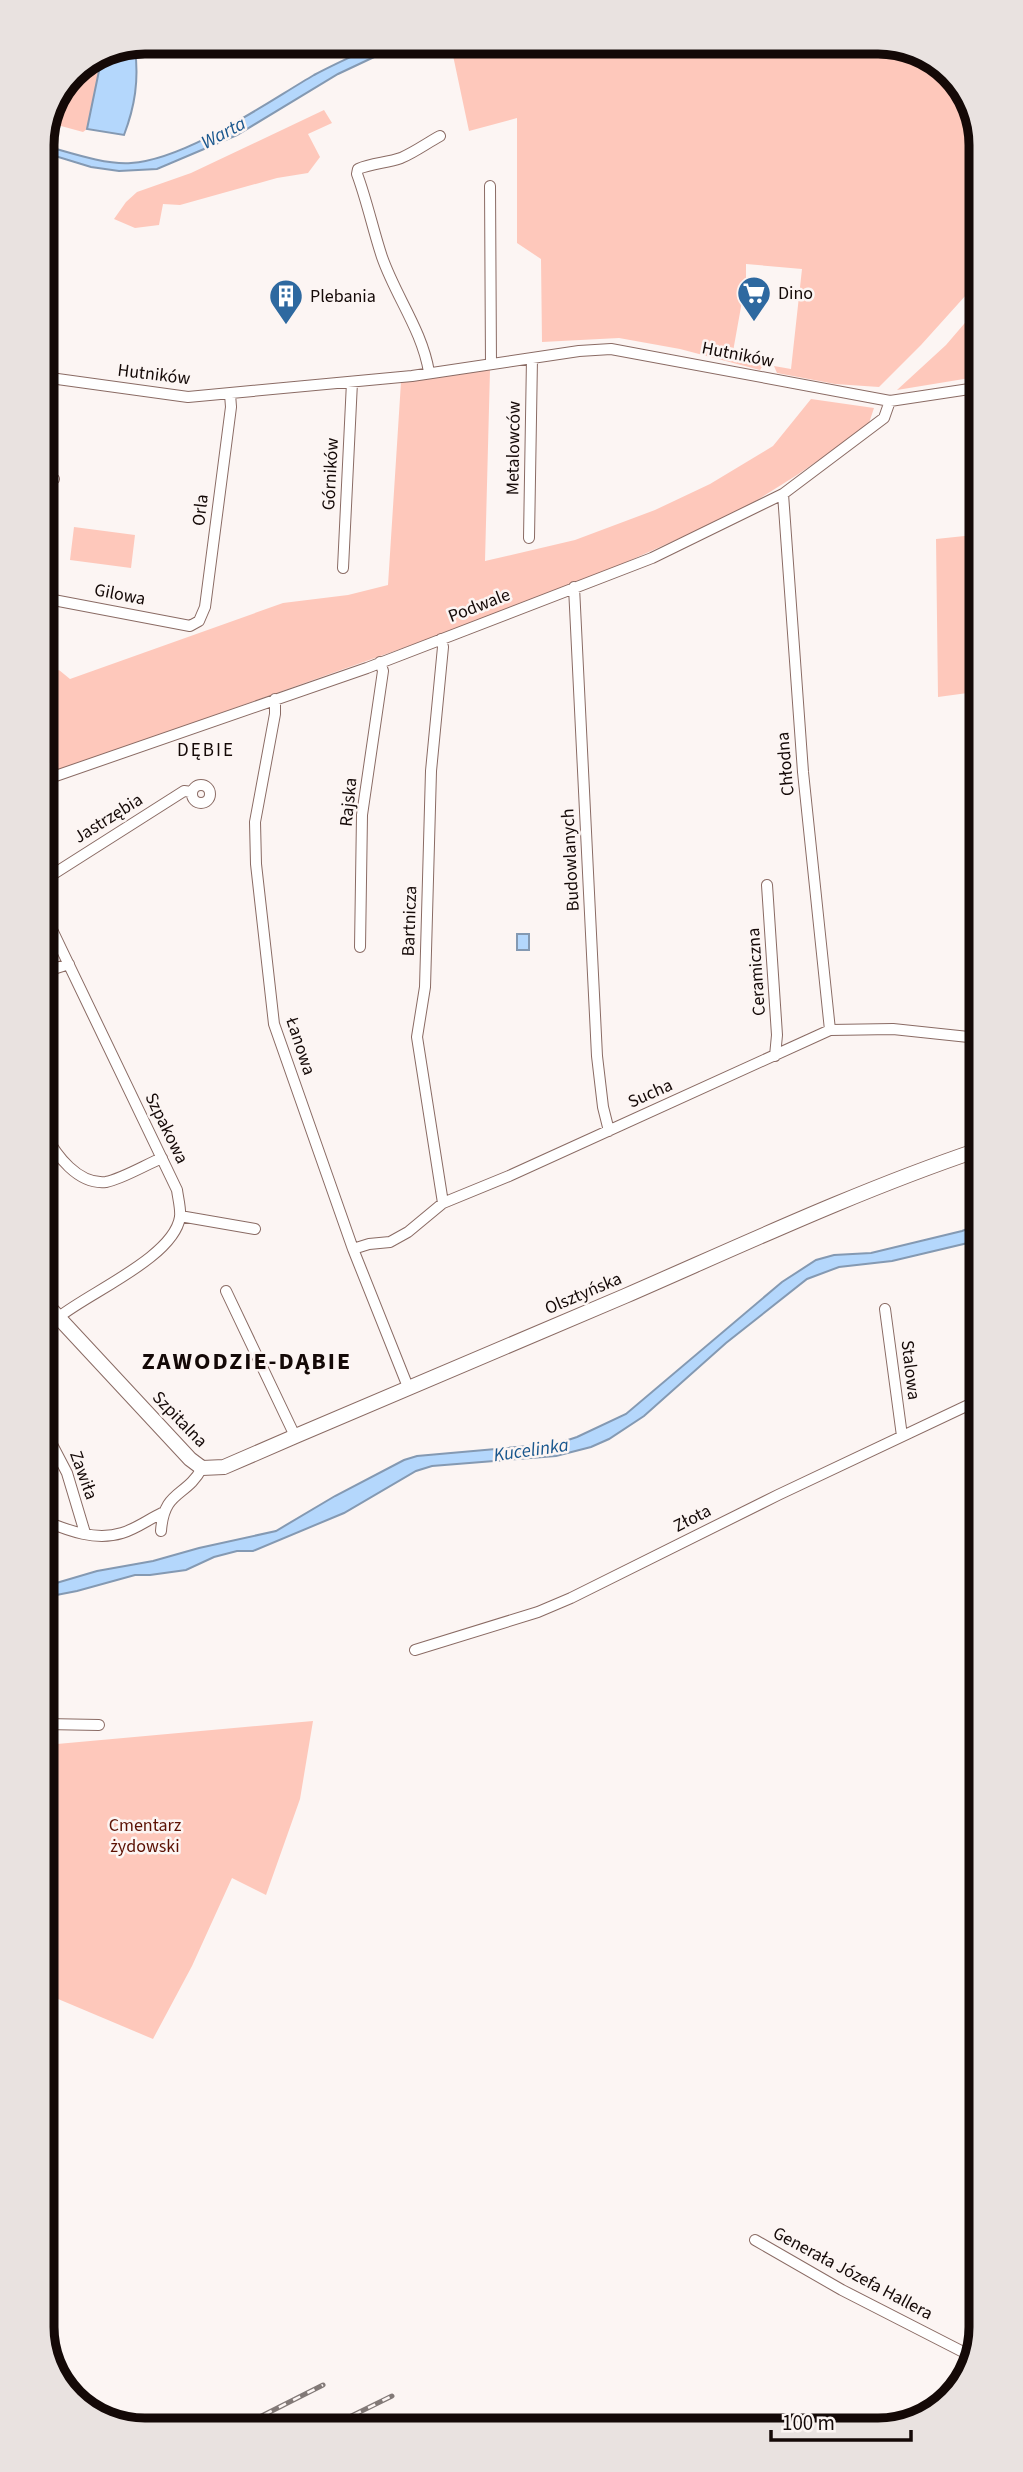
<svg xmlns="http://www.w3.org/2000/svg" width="1023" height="2472" viewBox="0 0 1023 2472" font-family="'Source Sans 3',sans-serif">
<rect width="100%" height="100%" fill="#fcf5f3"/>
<!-- green -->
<path fill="#fec8bb" d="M459 42H884L941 64 976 113V284L921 345 879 387 835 384 777 373 774 366 791 369 802 269 746 264V279L732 357 764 364 760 370 680 349 619 338 542 342 541 259 517 243V118L469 131 451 46Z
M101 61 87 129 83 132 50 123 73 72Z
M324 110 332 123 308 134 320 157 308 173 277 178 180 205 163 204 159 225 135 228 114 219 126 202 137 192 191 173Z
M976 310V377L897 390 946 345Z
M490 370 485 561 575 540 655 510 710 484 773 446 811 399 874 408 868 426 797 475 746 507 707 526 613 568 417 643 44 776 43 676 59 670 70 679 283 603 348 595 388 585 401 382Z
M74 527 135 535 131 568 70 560Z
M974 535 975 692 938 697 936 539Z
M313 1721 300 1799 266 1895 232 1878 192 1966 153 2039 51 1996 47 2003 46 1747 57 1744Z"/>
<!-- water -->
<path fill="#b4d7fc" stroke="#8499b2" stroke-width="2" d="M382 42H406L338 74 237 135 157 169 119 171 91 167 42 152V145C68 152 105 165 131 163 187 159 266 103 314 75 336 63 360 53 382 42Z
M132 48 135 49C139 80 135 106 124 135L87 129 101 61Z
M517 934H529V950H517Z
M978 1225V1239L972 1242 892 1261 839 1267 807 1279 726 1343 644 1416 609 1439 591 1447 556 1456 432 1466 416 1471 344 1513 253 1551H237L214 1557 186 1570 150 1575H135L77 1591 46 1597V1586L97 1571 153 1561 199 1548 276 1531 335 1496 404 1460 417 1456 540 1445 562 1442 577 1437 626 1414 782 1282 816 1260 834 1255 871 1253 962 1231Z"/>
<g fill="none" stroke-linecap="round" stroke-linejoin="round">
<!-- minor casing -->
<g stroke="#8a6b64" stroke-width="12">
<path id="minor" d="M490 186 491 364
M429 372C422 330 396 297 382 257 373 230 367 201 357 174L358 169C372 163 387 163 401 158 415 152 427 143 440 136
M43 377 188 397 412 376 579 351 611 349 890 401 976 388
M43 478 54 479
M783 494 803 772 830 1030
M529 538 532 358
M343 568 352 382
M574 587 597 1056 603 1107 609 1131
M43 598 190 626 199 621 205 607 231 407 230 394
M441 639 443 647 431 771 425 987 417 1037 443 1203
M275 699V714L255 822 256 864 274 1024 353 1249 408 1387
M44 780 367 668 652 558 783 494 884 418 890 401
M192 794a9 9 0 1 1 18 0a9 9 0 1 1-18 0Z
M44 880 184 791 192 792
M767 885 777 1035 775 1056
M44 913 177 1190C178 1198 181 1209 180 1217 174 1257 90 1292 59 1317
M360 947 362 815 383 671 380 662
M44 972 69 964
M45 1134C56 1155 78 1185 106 1182 122 1179 147 1164 162 1158
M180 1216 255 1229
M353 1249 369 1244 390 1242 408 1232 443 1203 509 1176 830 1030 893 1029 978 1038
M226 1291 295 1436
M885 1309 902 1436
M45 1431 67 1473 85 1533
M45 1521C69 1531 96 1541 122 1533 136 1529 149 1519 162 1513
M161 1531C164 1489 186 1498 202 1468
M415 1650 538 1612 571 1598 778 1495 979 1400
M46 1724 99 1725
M755 2240 842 2290 971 2356"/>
</g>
<!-- tertiary casing -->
<g stroke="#8a6b64" stroke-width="16">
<path id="tertiary" d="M45 1303 190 1459 202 1468 224 1467C357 1409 491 1354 625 1296 742 1245 857 1191 978 1150"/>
</g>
<!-- minor -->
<use href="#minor" stroke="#fff" stroke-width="10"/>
<!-- tertiary -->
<use href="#tertiary" stroke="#fff" stroke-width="14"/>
<!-- rail casing -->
<g stroke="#827977" stroke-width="5">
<path id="rail" d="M236 2429 323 2385
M325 2429 392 2396"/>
</g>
<!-- rail -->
<use href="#rail" stroke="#fcf5f3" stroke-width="2.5" stroke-dasharray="8" stroke-linecap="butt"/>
</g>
<!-- icons -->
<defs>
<g id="supermarket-pin" transform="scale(1.75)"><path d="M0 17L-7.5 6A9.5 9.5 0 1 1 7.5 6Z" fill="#2e69a0" stroke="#fcf5f3"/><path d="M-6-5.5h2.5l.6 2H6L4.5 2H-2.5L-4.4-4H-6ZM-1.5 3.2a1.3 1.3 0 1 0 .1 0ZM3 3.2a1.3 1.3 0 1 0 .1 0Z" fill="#fff"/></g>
<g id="building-pin" transform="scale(1.75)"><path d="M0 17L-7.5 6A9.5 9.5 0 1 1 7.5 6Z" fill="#2e69a0" stroke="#fcf5f3"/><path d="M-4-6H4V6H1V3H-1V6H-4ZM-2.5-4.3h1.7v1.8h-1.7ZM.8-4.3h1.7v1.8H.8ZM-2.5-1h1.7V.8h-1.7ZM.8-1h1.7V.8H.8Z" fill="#fff"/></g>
</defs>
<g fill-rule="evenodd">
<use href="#supermarket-pin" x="754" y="293"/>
<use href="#building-pin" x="286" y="296"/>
</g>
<g text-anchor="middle" stroke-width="5" stroke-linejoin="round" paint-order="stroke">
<!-- poi labels -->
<g font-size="18" fill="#140907" stroke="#fcf5f3" text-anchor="start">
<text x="778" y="299">Dino</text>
<text x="310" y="302">Plebania</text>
</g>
<!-- street labels -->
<g font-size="18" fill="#140907" stroke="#fcf5f3">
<text transform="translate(738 354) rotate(11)" y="6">Hutników</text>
<text transform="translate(154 374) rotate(7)" y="6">Hutników</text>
<text transform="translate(513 448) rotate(-89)" y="6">Metalowców</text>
<text transform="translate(330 474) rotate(-87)" y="6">Górników</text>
<text transform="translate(200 510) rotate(-83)" y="6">Orla</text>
<text transform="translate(120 594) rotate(11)" y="6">Gilowa</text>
<text transform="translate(479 605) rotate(-21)" y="6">Podwale</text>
<text transform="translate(785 764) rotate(-95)" y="6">Chłodna</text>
<text transform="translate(348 802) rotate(-84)" y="6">Rajska</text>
<text transform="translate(108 818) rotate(-32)" y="6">Jastrzębia</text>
<text transform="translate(570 860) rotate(-93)" y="6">Budowlanych</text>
<text transform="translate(409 921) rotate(-88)" y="6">Bartnicza</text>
<text transform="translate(756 972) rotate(-94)" y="6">Ceramiczna</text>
<text transform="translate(301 1046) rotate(72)" y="6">Łanowa</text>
<text transform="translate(650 1093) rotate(-24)" y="6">Sucha</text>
<text transform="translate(167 1128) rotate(64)" y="6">Szpakowa</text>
<text transform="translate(583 1293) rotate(-23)" y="6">Olsztyńska</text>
<text transform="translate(911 1370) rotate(83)" y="6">Stalowa</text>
<text transform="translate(180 1419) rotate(46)" y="6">Szpitalna</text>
<text transform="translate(84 1475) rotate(70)" y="6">Zawiła</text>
<text transform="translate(692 1518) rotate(-27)" y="6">Złota</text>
<text transform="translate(853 2273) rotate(28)" y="6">Generała Józefa Hallera</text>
</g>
<!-- park labels -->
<g font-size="18" fill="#5b1103" stroke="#fcf5f3">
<text x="145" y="1831">Cmentarz<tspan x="145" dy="21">żydowski</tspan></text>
</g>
<!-- water labels -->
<g font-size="19" font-style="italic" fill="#18568d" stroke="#fcf5f3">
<text transform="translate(223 132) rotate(-28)" y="7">Warta</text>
<text transform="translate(531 1449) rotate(-8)" y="7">Kucelinka</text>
</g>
<!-- neighbourhood labels -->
<g font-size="19" letter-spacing="2" fill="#140907" stroke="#fcf5f3">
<text x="206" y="756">DĘBIE</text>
</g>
<!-- district labels -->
<g font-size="24" font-weight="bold" letter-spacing="2" fill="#140907" stroke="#fcf5f3">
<text x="247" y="1369">ZAWODZIE-DĄBIE</text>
</g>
</g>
<!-- crop -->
<path d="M0 0H1023V2472H0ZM145 54H878A91 91 0 0 1 969 145V2327A91 91 0 0 1 878 2418H145A91 91 0 0 1 54 2327V145A91 91 0 0 1 145 54Z" fill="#e9e2e0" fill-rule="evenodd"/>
<path fill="none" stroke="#140907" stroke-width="9" d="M145 54H878A91 91 0 0 1 969 145V2327A91 91 0 0 1 878 2418H145A91 91 0 0 1 54 2327V145A91 91 0 0 1 145 54Z"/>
<!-- scale -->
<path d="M771 2430v10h140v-10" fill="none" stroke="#140907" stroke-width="3.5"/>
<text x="782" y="2430" font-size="21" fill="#140907" stroke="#fcf5f3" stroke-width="5" paint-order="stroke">100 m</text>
</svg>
